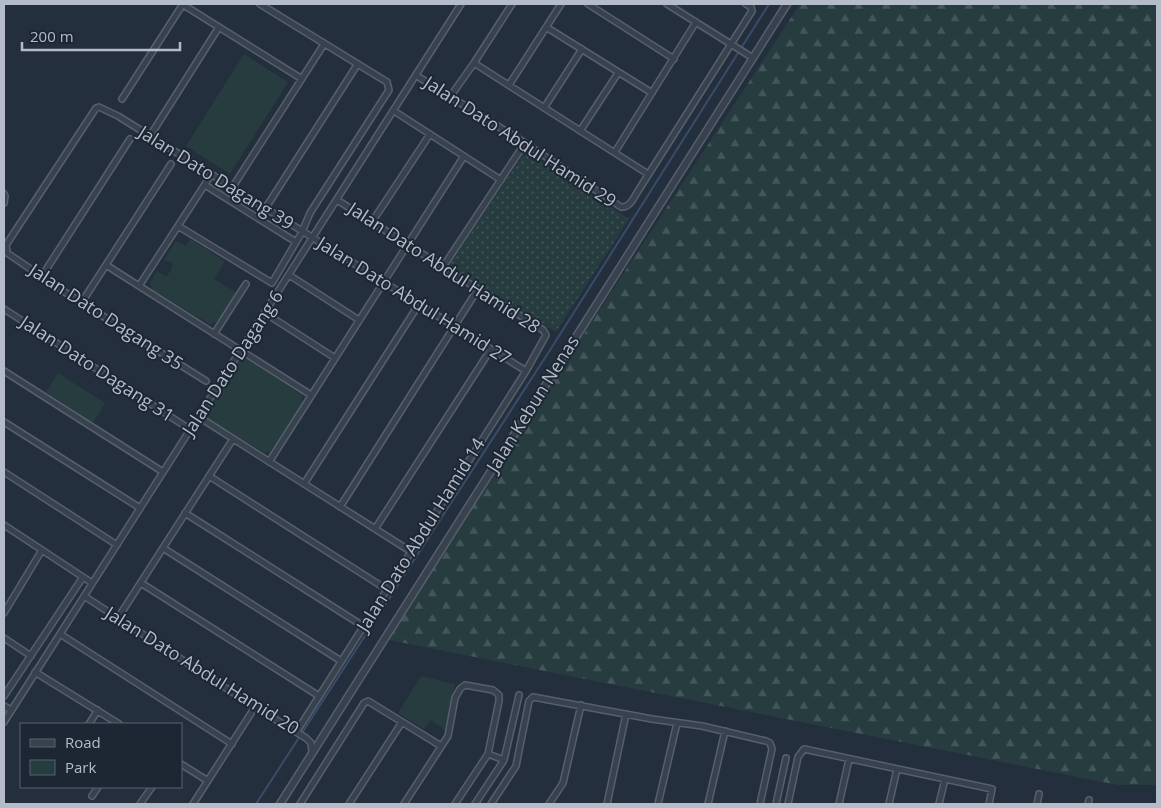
<svg xmlns="http://www.w3.org/2000/svg" width="1161" height="808" viewBox="0 0 1161 808" font-family="'Open Sans',sans-serif">
<defs>
<pattern id="grass-dots" width="8" height="8" patternUnits="userSpaceOnUse" patternTransform="scale(1.25)"><rect width="8" height="8" fill="#263c3f"/><path d="M2 2h.1M6 6h.1" fill="none" stroke="#435659" stroke-width="1.8" stroke-linecap="round"/></pattern>
<pattern id="forest-firs" width="22" height="20" patternUnits="userSpaceOnUse" patternTransform="scale(1.25)"><rect width="22" height="20" fill="#263c3f"/><path d="M5 1l3.5 6h-7zM16 11l3.5 6h-7z" fill="#435659"/></pattern>
</defs>
<rect width="100%" height="100%" fill="#242f3e"/>
<!-- grass -->
<path fill="url(#grass-dots)" d="M525 152 629 219 556 332 449 266Z"/>
<!-- forest -->
<path fill="url(#forest-firs)" d="M800 4H1157V785H1118L384 639Z"/>
<!-- park -->
<path fill="#263c3f" d="M244 54 288 82 230 174 186 146Z
M190 239 225 261 214 279 236 292C230 302 222 324 209 324L152 289 150 282 157 271 166 277 172 269V263L164 260 176 241 186 246Z
M245 357 302 395 303 403 270 452 265 453 205 416 240 359Z
M58 373 105 403 93 423 46 392Z
M421 676 455 684 445 730 431 720 424 729 398 713Z"/>
<g fill="none" stroke-linecap="round" stroke-linejoin="round">
<!-- stream -->
<path stroke="#394c67" stroke-width="2" d="M256 804 552 347 769 4"/>
<!-- minor casing -->
<g stroke="#565f6c" stroke-width="8">
<path id="minor" d="M182 4 302 79
M588 4 674 59
M667 4 753 58
M546 27 652 93
M474 63 648 174
M417 76 525 143 621 207C630 208 634 197 638 191L752 11 751 7 746 4
M509 85 561 4
M450 97 474 63 512 4
M122 99 183 4
M544 108 582 49
M394 111 501 180
M580 131 618 73
M150 136 219 27
M615 152 696 22
M205 185 296 242
M232 188 324 44
M4 194 5 196 4 203
M265 209 357 65
M372 222 430 134
M178 226 272 283 302 232 310 213 389 90 387 82 260 4
M106 265 311 395
M443 267 525 143
M289 275 359 320
M42 276 130 139
M139 286 211 175
M82 302 171 164
M4 309 191 430
M265 313 335 358
M214 334 246 284
M4 371 163 472
M206 381 63 291 7 253 6 245 96 108 99 107 118 116 526 371
M199 417 410 551
M4 422 140 508
M269 462 464 156
M4 472 117 545
M209 476 386 589
M304 484 419 304
M340 507 478 289
M185 513 363 626
M4 525 92 583
M375 529 491 349
M163 548 341 661
M141 583 319 696
M84 596 255 707 306 738 311 743 312 752
M4 613 42 550
M118 618 233 439
M60 634 232 744
M4 638 31 656
M35 672 119 724
M4 696 83 577
M4 706 11 710
M4 722 461 4
M89 724 98 710
M297 731 526 371 546 335 543 330 337 200
M488 754 504 760
M181 764 208 781
M92 796 98 787
M140 804 152 787
M193 804 255 707
M300 804 364 703 368 701 441 746
M349 804 402 722
M404 804 448 736 455 698 460 689 465 685 493 690 499 695V701L488 754 455 804
M475 804 504 760 519 695
M491 804 516 766 529 701 533 697 652 719 702 726 766 741 770 743 772 749 760 804
M549 804 563 783 581 705
M607 804 626 714
M658 804 677 723
M708 804 725 731
M776 804 786 758
M788 804 798 757 804 749 992 789 989 804
M839 804 849 759
M889 804 897 769
M939 804 945 779
M1037 804 1039 794
M1088 804 1089 800"/>
</g>
<!-- tertiary casing -->
<g stroke="#565f6c" stroke-width="9">
<path id="tertiary" d="M280 804 787 4"/>
</g>
<!-- minor -->
<use href="#minor" stroke="#38414e" stroke-width="5"/>
<!-- tertiary -->
<use href="#tertiary" stroke="#38414e" stroke-width="6"/>
</g>
<g text-anchor="middle" stroke-width="4" stroke-linejoin="round" paint-order="stroke">
<!-- street labels -->
<g font-size="18" fill="#b4bcc9" stroke="#1d2633">
<text transform="translate(520 142) rotate(33)" y="6">Jalan Dato Abdul Hamid 29</text>
<text transform="translate(216 178) rotate(32)" y="6">Jalan Dato Dagang 39</text>
<text transform="translate(444 268) rotate(33)" y="6">Jalan Dato Abdul Hamid 28</text>
<text transform="translate(414 301) rotate(32)" y="6">Jalan Dato Abdul Hamid 27</text>
<text transform="translate(106 317) rotate(33)" y="6">Jalan Dato Dagang 35</text>
<text transform="translate(233 363) rotate(-57)" y="6">Jalan Dato Dagang 6</text>
<text transform="translate(97 369) rotate(33)" y="6">Jalan Dato Dagang 31</text>
<text transform="translate(533 404) rotate(-58)" y="6">Jalan Kebun Nenas</text>
<text transform="translate(421 535) rotate(-58)" y="6">Jalan Dato Abdul Hamid 14</text>
<text transform="translate(202 671) rotate(32)" y="6">Jalan Dato Abdul Hamid 20</text>
</g>
</g>
<!-- border -->
<rect width="1161" height="808" fill="none" stroke="#b4bcc9" stroke-width="10"/>
<!-- legend -->
<rect x="20" y="723" width="162" height="65" fill="#1d2633" stroke="#59626f"/>
<rect x="30" y="739" width="25" height="8" fill="#38414e" stroke="#59626f"/>
<text x="65" y="748" font-size="15" fill="#b4bcc9">Road</text>
<rect x="30" y="760" width="25" height="15" fill="#263c3f" stroke="#59626f"/>
<text x="65" y="773" font-size="15" fill="#b4bcc9">Park</text>
<!-- scale -->
<path d="M22 42v8h158v-8" fill="none" stroke="#b4bcc9" stroke-width="2.5"/>
<text x="30" y="42" font-size="15" fill="#b4bcc9" stroke="#1d2633" stroke-width="4" paint-order="stroke">200 m</text>
</svg>
